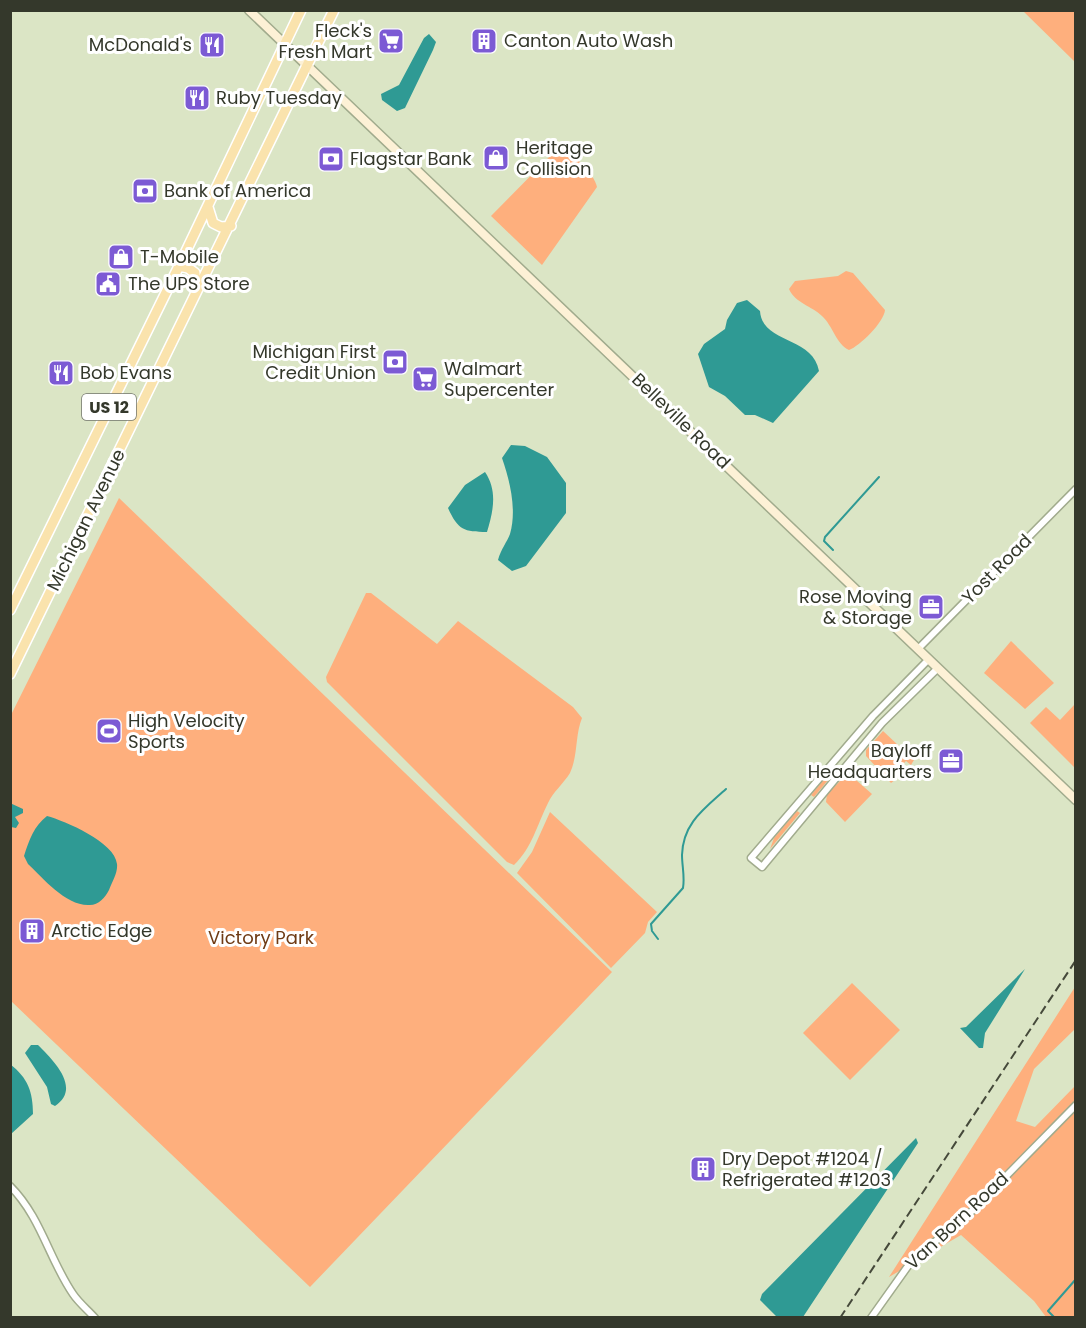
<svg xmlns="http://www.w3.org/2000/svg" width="1086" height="1328" viewBox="0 0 1086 1328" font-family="Poppins,sans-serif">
<rect width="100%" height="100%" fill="#dbe5c5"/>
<!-- green -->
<path fill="#feaf7d" d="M1023 11H1075V62Z
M557 149C569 148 595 174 597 187L542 265 491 216Z
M846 271 853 273 885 310C884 322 860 346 849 350 836 344 833 326 822 316 812 306 795 303 789 289L795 281 838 276Z
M119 498 612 972 310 1287 11 1001 10 717Z
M366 593H371L437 644 458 621 573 707 582 718C575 735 578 756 570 773 564 783 553 792 548 803 537 825 532 848 514 865L507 862 327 682 326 677Z
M1011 641 1054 683 1025 709 984 673Z
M1075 704V768L1030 723 1046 707 1060 720Z
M883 731 914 760 911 765 906 761 892 775 896 779 891 783 866 756V750Z
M836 765 839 767 814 797 811 795Z
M848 773 872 794 845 822 826 802 827 794Z
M797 811 800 813 770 849 774 838Z
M550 812 657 912 648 922 645 933 611 968 517 873 532 852Z
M852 983 900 1030 850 1080 803 1033Z
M1075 987 1074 1030 1034 1069 1016 1121 1035 1127 1075 1086V1317H1046L1034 1301 961 1235 889 1277Z"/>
<!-- water -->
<path fill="#2f9a94" d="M429 34 436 42 433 50 405 108 397 111 382 100 381 94 399 85 424 38Z
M747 300 760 311C762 344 813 336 819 371L773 423 755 415H745L725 396 709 387 698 354 704 344 725 329 727 320 737 303Z
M511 445 525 446 547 457 566 483V513L526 566 512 571 498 560C501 549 507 542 510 534 517 510 510 481 502 458Z
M485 472C498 491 493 512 487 532 464 532 458 530 448 508L465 485Z
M10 803 23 809V813L15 817 19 823 16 828 11 827Z
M47 816C65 821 115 842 117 864 118 873 112 882 109 890 105 898 98 906 88 905 65 905 43 878 28 864L24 856C29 840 34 826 47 816Z
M1025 969 985 1033 983 1048H979L960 1028 966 1027Z
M31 1045H38C53 1060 82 1088 55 1106L51 1104 47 1087 25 1053Z
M10 1064C28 1078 33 1092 33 1114L11 1134Z
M916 1138 918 1143 803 1317H777L760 1300 762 1294Z"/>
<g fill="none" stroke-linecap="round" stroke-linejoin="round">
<!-- stream -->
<path stroke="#2f9a94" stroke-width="2" d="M833 550 824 541 825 537 879 477
M658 939 652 931 651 924 683 888C685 877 682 866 682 855 683 823 704 809 726 789
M1055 1318 1048 1311 1076 1279"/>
<!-- street casing -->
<g stroke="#a1ab8d" stroke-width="9">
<path id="street" d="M918 649 1076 489
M929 659 873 716 751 858 762 867 882 723 938 668
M10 1186C41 1217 49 1259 73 1294 79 1303 88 1310 95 1318
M871 1318 913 1259 966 1217 1076 1105"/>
</g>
<!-- secondary casing -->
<g stroke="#a1ab8d" stroke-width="11">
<path id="secondary" d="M249 10 1076 800"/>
</g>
<!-- primary casing -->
<g stroke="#fff" stroke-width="12">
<path id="primary" d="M208 207 213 223 221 227 231 226
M179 266 188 268 195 273V291
M10 610 179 266 301 10
M10 674 334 10"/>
</g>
<!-- street -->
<use href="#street" stroke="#fff" stroke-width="6"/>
<!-- secondary -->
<use href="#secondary" stroke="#fdf1d6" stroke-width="8"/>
<!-- primary -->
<use href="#primary" stroke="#fae3ad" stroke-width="9"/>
<!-- rail -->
<path stroke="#45493a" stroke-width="2" stroke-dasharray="9 4.5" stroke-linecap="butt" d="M840 1318 1076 960"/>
</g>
<!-- icons -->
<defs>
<g id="supermarket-square" transform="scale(1.35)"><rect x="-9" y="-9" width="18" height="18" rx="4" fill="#7c5ad4" stroke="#fff"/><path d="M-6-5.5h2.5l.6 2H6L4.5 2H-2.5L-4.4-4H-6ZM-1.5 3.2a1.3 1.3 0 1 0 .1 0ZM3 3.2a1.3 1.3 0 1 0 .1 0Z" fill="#fff"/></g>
<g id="building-square" transform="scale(1.35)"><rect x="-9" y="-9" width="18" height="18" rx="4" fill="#7c5ad4" stroke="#fff"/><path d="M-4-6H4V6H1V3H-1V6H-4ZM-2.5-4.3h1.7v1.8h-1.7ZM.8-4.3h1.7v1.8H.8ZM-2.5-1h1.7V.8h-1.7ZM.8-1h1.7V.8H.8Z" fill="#fff"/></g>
<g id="restaurant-square" transform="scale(1.35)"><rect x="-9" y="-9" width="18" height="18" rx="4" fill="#7c5ad4" stroke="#fff"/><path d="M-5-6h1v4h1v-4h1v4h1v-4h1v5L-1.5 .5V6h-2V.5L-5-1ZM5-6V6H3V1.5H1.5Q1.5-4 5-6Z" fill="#fff"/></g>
<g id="shop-square" transform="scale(1.35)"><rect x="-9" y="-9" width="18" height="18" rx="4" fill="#7c5ad4" stroke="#fff"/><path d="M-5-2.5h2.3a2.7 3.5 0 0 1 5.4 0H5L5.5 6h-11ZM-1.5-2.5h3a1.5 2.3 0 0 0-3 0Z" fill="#fff"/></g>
<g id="bank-square" transform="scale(1.35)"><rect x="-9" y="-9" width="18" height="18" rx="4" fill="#7c5ad4" stroke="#fff"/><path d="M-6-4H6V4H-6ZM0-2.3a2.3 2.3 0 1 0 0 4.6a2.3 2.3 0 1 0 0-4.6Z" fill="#fff"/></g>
<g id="civic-square" transform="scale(1.35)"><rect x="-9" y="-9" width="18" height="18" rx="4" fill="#7c5ad4" stroke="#fff"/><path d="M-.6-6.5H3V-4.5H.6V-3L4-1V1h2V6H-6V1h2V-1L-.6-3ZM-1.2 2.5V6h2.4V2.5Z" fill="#fff"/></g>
<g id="office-square" transform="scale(1.35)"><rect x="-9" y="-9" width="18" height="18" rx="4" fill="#7c5ad4" stroke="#fff"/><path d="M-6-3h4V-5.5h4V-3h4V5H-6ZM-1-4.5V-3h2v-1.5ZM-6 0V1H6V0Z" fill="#fff"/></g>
<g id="stadium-square" transform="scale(1.35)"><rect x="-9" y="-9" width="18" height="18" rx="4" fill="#7c5ad4" stroke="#fff"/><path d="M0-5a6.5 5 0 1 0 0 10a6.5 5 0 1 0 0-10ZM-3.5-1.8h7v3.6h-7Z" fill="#fff"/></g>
</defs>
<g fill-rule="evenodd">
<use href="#supermarket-square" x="391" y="41"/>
<use href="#building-square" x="484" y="41"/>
<use href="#restaurant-square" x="212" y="45"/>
<use href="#restaurant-square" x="197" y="98"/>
<use href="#shop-square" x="496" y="158"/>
<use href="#bank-square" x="331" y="159"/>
<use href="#bank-square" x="145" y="191"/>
<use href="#shop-square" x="121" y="257"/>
<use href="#civic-square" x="108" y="284"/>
<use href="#bank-square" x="395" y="362"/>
<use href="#restaurant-square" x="61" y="373"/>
<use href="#supermarket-square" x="425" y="379"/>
<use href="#office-square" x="931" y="607"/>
<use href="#stadium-square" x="109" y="731"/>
<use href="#office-square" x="951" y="761"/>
<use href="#building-square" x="32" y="931"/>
<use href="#building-square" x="703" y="1169"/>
</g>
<g text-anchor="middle" stroke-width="6" stroke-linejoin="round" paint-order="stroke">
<!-- shield labels -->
<rect fill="#fff" stroke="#71746b" stroke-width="1.5" x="82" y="394" width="54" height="26" rx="4.5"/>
<g font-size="16" font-weight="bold" fill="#34382b">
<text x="109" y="413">US 12</text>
</g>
<!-- poi labels -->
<g font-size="18" fill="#34382b" stroke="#fff" text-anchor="start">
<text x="372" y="37" text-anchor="end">Fleck's<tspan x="372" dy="21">Fresh Mart</tspan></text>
<text x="504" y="47">Canton Auto Wash</text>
<text x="192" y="51" text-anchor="end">McDonald's</text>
<text x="216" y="104">Ruby Tuesday</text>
<text x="516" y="154">Heritage<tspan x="516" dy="21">Collision</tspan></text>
<text x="350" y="165">Flagstar Bank</text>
<text x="164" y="197">Bank of America</text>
<text x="140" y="263">T-Mobile</text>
<text x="128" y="290">The UPS Store</text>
<text x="376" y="358" text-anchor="end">Michigan First<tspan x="376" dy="21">Credit Union</tspan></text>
<text x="444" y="375">Walmart<tspan x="444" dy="21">Supercenter</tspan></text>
<text x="80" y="379">Bob Evans</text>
<text x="912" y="603" text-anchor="end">Rose Moving<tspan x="912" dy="21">&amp; Storage</tspan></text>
<text x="128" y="727">High Velocity<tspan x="128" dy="21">Sports</tspan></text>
<text x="932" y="757" text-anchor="end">Bayloff<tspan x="932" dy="21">Headquarters</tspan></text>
<text x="51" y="937">Arctic Edge</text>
<text x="722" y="1165">Dry Depot #1204 /<tspan x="722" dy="21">Refrigerated #1203</tspan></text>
</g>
<!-- street labels -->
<g font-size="18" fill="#34382b" stroke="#fff">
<text transform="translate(681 421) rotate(44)" y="6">Belleville Road</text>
<text transform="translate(86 520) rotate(-64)" y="6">Michigan Avenue</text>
<text transform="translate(997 569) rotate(-45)" y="6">Yost Road</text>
<text transform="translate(957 1221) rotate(-43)" y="6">Van Born Road</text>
</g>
<!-- park labels -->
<g font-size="18" fill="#6f3b14" stroke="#fff">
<text x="261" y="944">Victory Park</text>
</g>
</g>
<!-- border -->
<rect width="1086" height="1328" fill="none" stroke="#34382b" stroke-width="24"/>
</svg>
